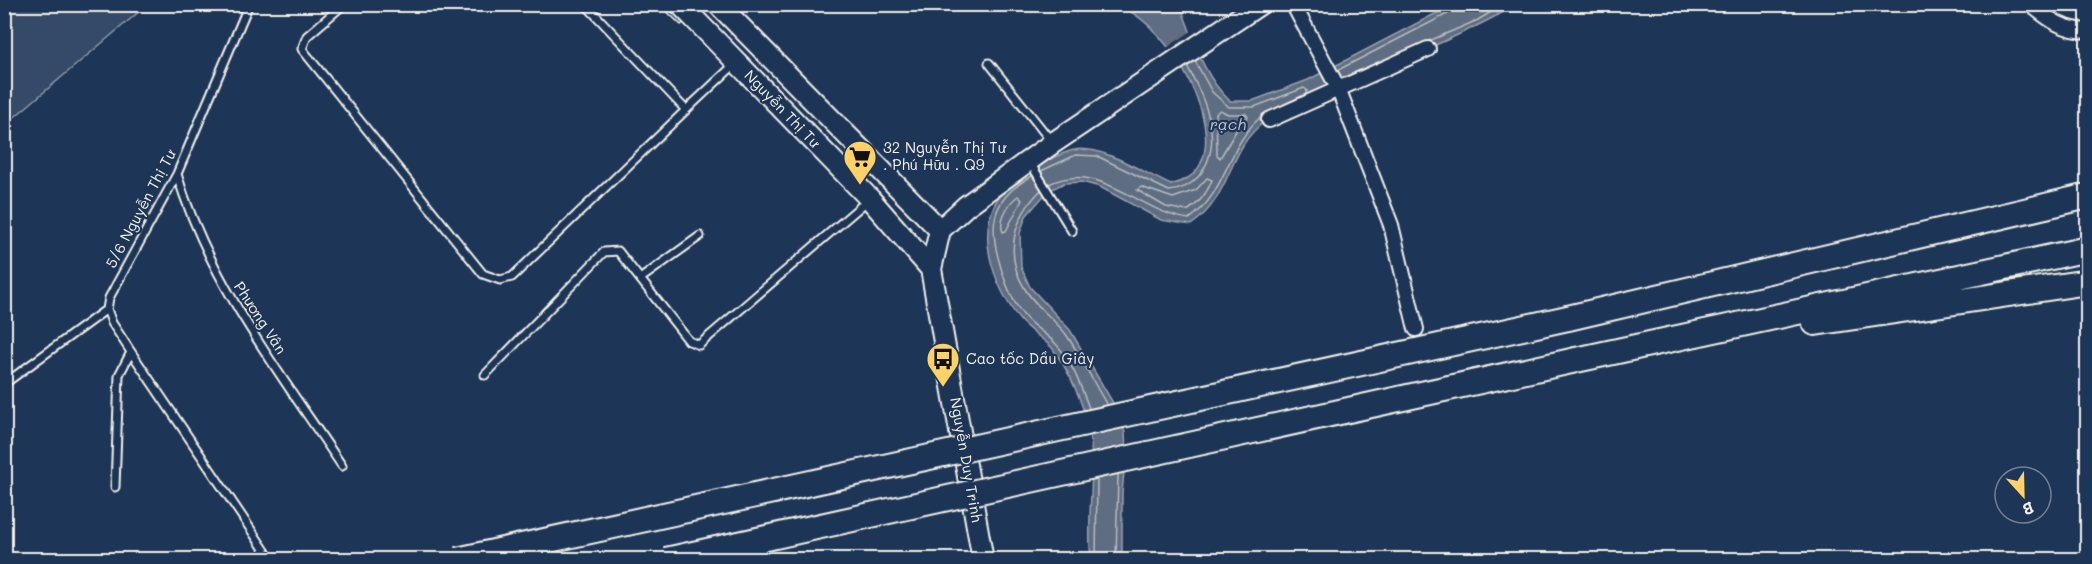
<svg xmlns="http://www.w3.org/2000/svg" width="2092" height="564" viewBox="0 0 2092 564" font-family="Mali,sans-serif">
<defs>
<filter id="shadow"><feDropShadow dx="5.5" dy="-5.5" stdDeviation="1.5" flood-color="#0009"/></filter>
</defs>
<rect width="100%" height="100%" fill="#1d3557"/>
<filter id="ink" filterUnits="userSpaceOnUse"><feTurbulence type="fractalNoise" baseFrequency=".0167" numOctaves="2"/><feDisplacementMap in="SourceGraphic" scale="12" xChannelSelector="R" yChannelSelector="G"/><feConvolveMatrix kernelMatrix="1 2 1 2 8 2 1 2 1" color-interpolation-filters="sRGB"/></filter>
<g filter="url(#ink)">
<!-- green -->
<path fill="#354a67" stroke="#949ea8" stroke-width="1.5" d="M5 4H147V5L5 125Z"/>
<!-- water -->
<path fill="#5e6d82" stroke="#9aa2ab" stroke-width="1.5" d="M1114 5H1180C1194 39 1202 75 1230 101H1252L1308 80 1452 5H1516C1455 40 1389 64 1325 93 1306 102 1280 110 1263 123 1227 150 1232 197 1191 225L1161 220 1100 187 1082 182 1064 183 1048 191 1026 216 1020 233 1021 267 1030 287 1070 330 1119 413 1125 433 1126 451 1122 493V559H1091C1085 512 1100 461 1085 414 1078 392 1067 368 1053 349 1044 338 1028 331 1019 319 986 274 967 207 1025 173 1040 165 1058 153 1074 150 1101 144 1146 174 1171 185 1183 181 1194 177 1200 165 1225 118 1161 15 1114 5Z"/>
<!-- pier -->
<path fill="#1d3557" d="M1193 30 1200 49 1176 65 1165 49Z"/>
<g fill="none" stroke-linecap="round" stroke-linejoin="round">
<!-- shore -->
<path stroke="#b8bcbf" stroke-width="1.5" d="M1429 41 1478 20 1504 4
M1195 61 1212 92 1229 107H1254L1304 88 1307 90 1306 94 1283 105
M1338 70 1449 13 1453 4
M1342 78 1404 51
M1220 110 1228 114H1246L1248 117 1236 131 1220 158 1217 155 1216 113Z
M1041 171 1076 155 1097 156 1169 191C1180 190 1191 185 1198 177 1226 144 1205 99 1187 66
M1032 176C990 199 988 226 1001 268 1006 285 1013 303 1025 317 1033 327 1047 334 1056 344 1072 361 1081 387 1089 408
M1207 178 1212 180C1207 193 1199 204 1187 211L1166 207 1137 190 1141 187 1173 198 1196 190Z
M1049 184C1100 159 1140 213 1189 219 1226 195 1227 144 1262 116
M1041 190C1014 217 1003 254 1025 289 1035 306 1053 318 1065 333 1081 355 1092 381 1107 405
M1018 196 1022 200 1006 231 1003 232C998 221 1008 203 1018 196Z
M1096 560 1097 479
M1116 560 1118 475"/>
</g>
<!-- building -->
<path fill="#485b74" stroke="#f4f1e8" stroke-width="1.5" filter="url(#shadow)" d="M666 4H704L681 25 663 8Z"/>
<g fill="none" stroke-linecap="round" stroke-linejoin="round">
<!-- lane casing -->
<g stroke="#f4f1e8" stroke-width="11">
<path id="lane" d="M344 4 307 36 302 49 483 274 500 280 512 277 686 110 585 4
M989 63 1051 141
M686 110 735 64
M1029 161 1072 231
M177 174C209 282 280 373 342 466
M640 279 700 236
M107 309 112 323 131 352 266 552
M485 375 604 252 618 251 689 341 699 345 868 200
M4 384 107 309 109 298 177 174 249 4
M115 487 119 375 131 352"/>
</g>
<!-- street casing -->
<g stroke="#f4f1e8" stroke-width="18">
<path id="street" d="M1293 4 1338 88 1391 225 1416 329
M2034 7C2051 21 2064 30 2088 31
M1269 120 1428 49"/>
</g>
<!-- secondary casing -->
<g stroke="#f4f1e8" stroke-width="24">
<path id="secondary" d="M680 4 870 199 931 269
M718 4 940 230
M983 560 931 269 940 230 966 206 1053 143 1260 4"/>
</g>
<!-- highway casing -->
<g stroke="#f4f1e8" stroke-width="28">
<path id="highway" d="M1568 318 2088 196
M1815 323 2088 282
M1576 360 2088 249"/>
</g>
<!-- lane -->
<use href="#lane" stroke="#1d3557" stroke-width="7"/>
<!-- street -->
<use href="#street" stroke="#1d3557" stroke-width="14"/>
<!-- secondary -->
<use href="#secondary" stroke="#1d3557" stroke-width="20"/>
<!-- highway -->
<use href="#highway" stroke="#1d3557" stroke-width="24"/>
<!-- highway-bridge casing -->
<g stroke="#f4f1e8" stroke-width="28" stroke-linecap="butt">
<path id="highway-bridge" d="M457 560 1568 318
M666 560 1576 360"/>
</g>
<!-- highway-bridge -->
<use href="#highway-bridge" stroke="#1d3557" stroke-width="24"/>
</g>
</g>
<!-- icons -->
<defs>
<g id="supermarket-pin" transform="scale(1.725)"><path d="M0 17L-7.5 6A9.5 9.5 0 1 1 7.5 6Z" fill="#ffd166" stroke="#1d3557"/><path d="M-6-5.5h2.5l.6 2H6L4.5 2H-2.5L-4.4-4H-6ZM-1.5 3.2a1.3 1.3 0 1 0 .1 0ZM3 3.2a1.3 1.3 0 1 0 .1 0Z" fill="#111"/></g>
<g id="bus-pin" transform="scale(1.725)"><path d="M0 17L-7.5 6A9.5 9.5 0 1 1 7.5 6Z" fill="#ffd166" stroke="#1d3557"/><path d="M-5-6H5V4H4V6H2V4H-2V6H-4V4H-5ZM-3.5-4V0h7V-4ZM-3.5 1.2v1.5H-2V1.2ZM2 1.2v1.5H3.5V1.2Z" fill="#111"/></g>
</defs>
<g fill-rule="evenodd">
<use href="#supermarket-pin" x="860" y="157"/>
<use href="#bus-pin" x="943" y="359"/>
</g>
<g text-anchor="middle" stroke-width="4.5" stroke-linejoin="round" paint-order="stroke">
<!-- street labels -->
<g font-size="15" fill="#f4f1e8" stroke="#1d3557">
<text transform="translate(782 109) rotate(46)" y="5">Nguyễn Thị Tư</text>
<text transform="translate(141 209) rotate(-62)" y="5">5/6 Nguyễn Thị Tư</text>
<text transform="translate(260 318) rotate(57)" y="5">Phương Vân</text>
<text transform="translate(966 460) rotate(80)" y="5">Nguyễn Duy Trinh</text>
</g>
<!-- poi labels -->
<g font-size="15" fill="#f4f1e8" stroke="#1d3557" text-anchor="start">
<text x="883" y="153">32 Nguyễn Thị Tư<tspan x="883" dy="17">. Phú Hữu . Q9</tspan></text>
<text x="966" y="364">Cao tốc Dầu Giây</text>
</g>
<!-- water labels -->
<g font-size="16" font-style="italic" fill="#c0c3c4" stroke="#1d3557">
<text x="1228" y="130">rạch</text>
</g>
</g>
<!-- margin -->
<rect width="2092" height="564" fill="none" stroke="#1d3557" stroke-width="24"/>
<rect x="12" y="12" width="2068" height="540" fill="none" stroke="#f4f1e8" stroke-width="2" filter="url(#ink)"/>
<!-- north arrow -->
<g transform="translate(2023 495) rotate(158)"><circle r="28" fill="#1d3557" stroke="#738091" stroke-width="1.5"/>
<path d="M0-4.5L10 22L0 15L-10 22Z" fill="#ffd166"/>
<text y="-9" font-size="16" font-weight="bold" text-anchor="middle" fill="#f4f1e8">B</text>
</g>
</svg>
